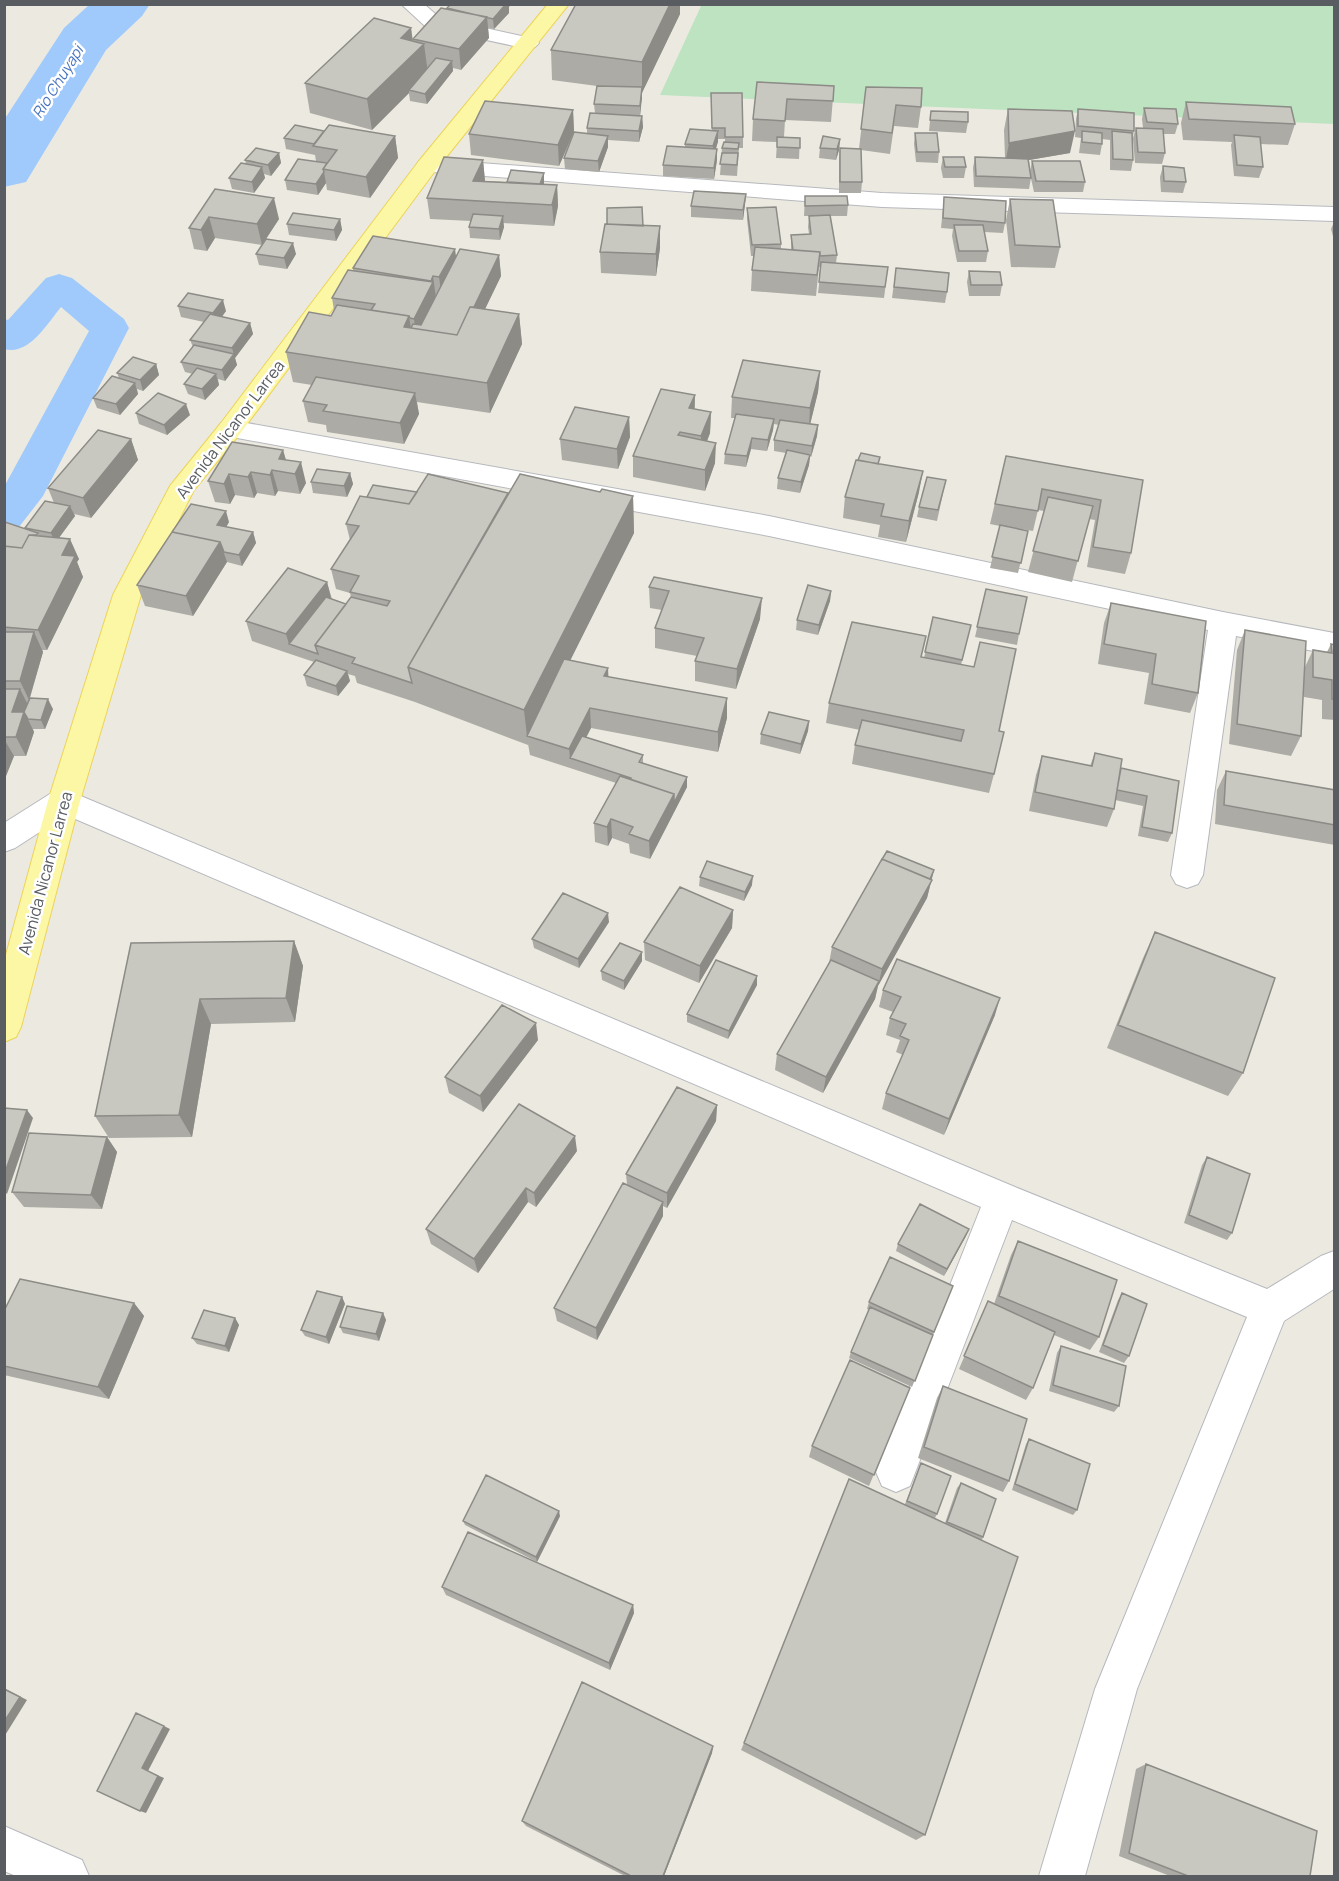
<svg xmlns="http://www.w3.org/2000/svg" width="1339" height="1881" viewBox="0 0 1339 1881" font-family="Manrope,sans-serif">
<rect width="100%" height="100%" fill="#eceae0"/>
<!-- green -->
<path fill="#bde3c1" d="M696 5H1334V124L660 95 701 6Z"/>
<g fill="none" stroke-linecap="round" stroke-linejoin="round">
<!-- canal -->
<path fill="#a0cafc" fill-rule="evenodd" d="M59 274 72 278 124 319 129 328 43 496 19 527 4 532V487L89 331 61 307C47 324 29 356 4 349V319L8 320 46 278Z"/>
<!-- river -->
<path fill="#a0cafc" fill-rule="evenodd" d="M90 4H150L142 16 106 50 26 182 4 187V120L64 28Z"/>
<!-- minor casing -->
<g stroke="#b6b8bd" stroke-width="2">
<path id="minor" d="M401 4H424L440 18 535 39 539 43 535 47 528 49 426 27Z
M427 159 882 193 1334 207V221L882 207 419 171 416 166 419 161Z
M230 420 769 516 1223 612 1334 633V655L1236 636 1203 875 1198 884 1187 888 1176 884 1171 875 1208 630 769 536 221 435 217 429 221 423Z
M64 789 1015 1187 1267 1289 1321 1256 1334 1251V1289L1284 1321 1137 1689 1085 1876H1039L1095 1689 1247 1317 1012 1220 910 1486 896 1492 882 1486 876 1472 981 1207 66 815 15 848 4 852V823L53 792Z
M4 1826 82 1860 89 1876H16L4 1871Z"/>
</g>
<!-- major casing -->
<g stroke="#ecd359" stroke-width="2">
<path id="major" d="M548 4H569L435 171 239 435 194 490 141 595 80 801 21 1027 16 1037 4 1042V962L48 801 113 595 170 486 221 423 419 161Z"/>
</g>
<!-- minor -->
<use href="#minor" fill="#fff" fill-rule="evenodd"/>
<!-- major -->
<use href="#major" fill="#fcf7a5" fill-rule="evenodd"/>
</g>
<!-- wall -->
<path fill="#acaba5" d="M576 4H680V14L642 92 640 116H642L643 127 639 142 608 140V147L599 172 565 169 564 158 574 133 559 166 471 155 469 134 573 110 574 132 587 134V128L595 113 594 104 597 86 552 80 551 50Z
M509 7V13L494 29 488 28 489 38 461 70 453 68V71L427 104 410 101 409 93 372 130 310 113 305 83 411 28 413 41V39L447 9Z
M757 82 834 86 831 122 785 120 784 137 800 138 799 159 776 158 777 142 752 141 753 119Z
M866 87 921 107 918 128 894 126 890 154 861 150 862 182 861 193H839V159L840 148 859 149Z
M711 93 743 137V148H739L737 176 720 175 722 148 725 142V139H718L716 149H717V160L714 179 663 176V165L685 147V144L712 131Z
M1186 102 1295 124 1288 145 1260 144 1263 167 1259 178 1234 176 1231 145 1232 142 1183 140 1181 123Z
M1144 108 1178 124 1175 134H1163L1165 153 1162 164 1135 163 1133 138 1136 128H1143L1142 119Z
M1008 109 1070 153 1029 160 1030 171 1032 161 1085 182 1083 192H1034L1030 174 1031 178 1029 189 974 187 973 168 975 157 1005 158 1004 130Z
M1078 109 1134 131 1132 140 1133 160 1131 171 1110 170V140L1102 139V144L1100 155 1079 153 1081 138 1075 137 1076 119Z
M931 111 968 122 966 133 929 131Z
M324 131 395 136 398 158 370 198 327 190 326 183 318 195 287 190 285 180 316 161 315 155 286 149 284 138Z
M915 133 939 152 938 163 916 162 914 144Z
M840 139 839 150 836 160 819 158 820 148Z
M279 153 281 163 271 176 264 174 265 178 254 193 232 189 229 178 246 164 245 160Z
M943 157 966 167 964 178H943L941 168Z
M483 160 485 181 507 182 544 173V185H557L558 206 554 226 503 223 504 227 500 240 470 238 469 227 471 221 430 219 427 198Z
M1163 166 1186 182 1183 193 1161 192 1160 177Z
M215 189 279 219 266 239 296 254 287 269 259 265 256 254 262 245 215 238 207 251 194 249 189 228Z
M746 194 743 220 691 217V206Z
M805 196 848 205 847 216H830L837 255 836 263 888 267 884 298 818 293 821 267H819L816 296 751 291 752 270 754 256H751L747 219V208L781 244V249H791V235L809 234 808 227 809 216H804Z
M944 197 1005 223 1003 233 984 232 988 251 986 262H957L952 236 953 229 941 228Z
M1010 199 1060 247 1055 268 1011 267 1006 220Z
M340 219 342 230 336 241 289 235 287 224Z
M1335 220V240H1334L1331 229Z
M643 226 660 248 656 276 601 273 600 252Z
M499 255 501 276 485 309 519 314 522 344 490 413 417 402 419 414 404 444 327 432 326 425 308 422 303 401 312 385 293 382 286 352 331 316 334 310 332 298 353 270V268L456 256Z
M896 268 947 292 945 303 892 298Z
M969 271 1002 285 1000 296H969L967 282Z
M178 306 226 311 222 317 250 323 253 334 235 358 237 365 225 381 218 379 219 385 205 400 188 394 184 384 193 374 185 372 181 362 193 347 190 340 204 322 181 317Z
M156 364 159 375 143 391 137 389 138 394 120 415 97 408 93 398 119 378 117 373Z
M820 371 818 392 810 424 818 425 817 436 811 457 810 456 809 465 800 493 777 489 778 478 786 453 774 451V440L779 425 774 424 773 430 767 451 751 449 746 467 724 464 725 454 735 418H731L732 397Z
M695 395V409L711 412 710 433 707 441 715 463 705 491 633 477V456Z
M136 413 190 415 167 435 139 424Z
M629 417 630 437 618 469 562 460 560 439Z
M131 439 138 460 91 518 74 514 75 516 59 538 79 559 77 562 83 577 47 650H42L43 652 30 698 53 709 45 729H33L34 732 26 756H14L4 781V523L26 529 25 528 54 503 48 488Z
M283 450 286 460 306 483 300 494 278 491 275 496 257 493 254 498 235 495 230 504 215 502 208 481Z
M1006 456 1143 480 1131 553 1125 574 1087 567 1095 520 1089 519 1072 582 1028 572 1044 511 1038 510 1033 531 1021 529 1028 531 1018 573 990 568 1000 526 990 524Z
M879 464 919 492 906 542 878 537 880 525 843 518 845 497Z
M350 473 353 484 347 497 313 493 311 482Z
M946 480 937 521 917 517 919 507Z
M417 492 508 493 600 492 633 496 634 533 570 660 608 677 727 698V718L718 752 591 728 586 737 643 755V763L687 787 650 859 630 853 629 844 612 838 608 846 595 842 594 823 616 783 530 755 528 744V745L415 702 357 683 355 676 348 674 350 681 338 696 307 686 304 675 314 662 252 641 246 621 327 582 332 599 346 604 351 597 350 593 336 589 331 569 350 540 346 524 367 497Z
M229 522 226 527 253 532 256 543 242 566 227 562 193 616 145 606 137 585Z
M654 577 760 619 736 689 695 681V661L697 656 655 648V628L662 610 650 608 649 587Z
M986 589 1019 634 1017 645 975 637Z
M831 591 830 601 818 635 796 630 797 620Z
M1111 603 1198 693 1190 713 1144 704 1149 673 1098 664 1104 623Z
M933 617 971 625 961 665 999 731 994 774 989 793 852 764 855 745 860 730 826 723 829 703 922 657 924 658Z
M1245 630 1304 669 1313 650 1327 652 1331 644 1335 645V720L1322 719V700L1304 697V681L1301 736 1291 756 1229 744 1237 650Z
M809 721 808 731 800 754 760 744 761 734Z
M1095 753 1121 768 1179 781 1172 833 1168 842 1138 836 1143 806 1115 800 1114 809 1107 827 1029 811 1036 775 1042 756 1090 766Z
M1226 771 1335 790V845L1215 824 1217 790Z
M934 870 927 898 878 986 875 999 823 1093 775 1070 777 1054 829 963 832 947Z
M700 877 752 885 744 901 699 886Z
M733 910 732 928 699 983 645 960 644 942Z
M609 922 579 968 534 948 532 939Z
M1155 932 1243 1073 1228 1096 1107 1048 1143 958Z
M294 941 303 966 295 1022 211 1024 192 1137 109 1138 95 1116 131 943Z
M642 952V961L624 990 602 980 601 971Z
M757 985 728 1039 687 1022V1014Z
M883 990 995 1015 944 1135 882 1109 886 1093 903 1055 896 1052 900 1040 886 1035 890 1018 893 1012 879 1007Z
M538 1040 483 1112 449 1093 445 1077Z
M717 1105 716 1121 667 1208 663 1206V1216L597 1340 557 1321 554 1308 627 1185 626 1174Z
M107 1137 117 1152 102 1209 24 1207 12 1192Z
M577 1151 536 1207 528 1202 478 1273 431 1244 426 1229Z
M1207 1157 1232 1233 1227 1240 1184 1223 1202 1165Z
M966 1236 944 1276 896 1251 898 1244Z
M1018 1241 1099 1337 1090 1350 1054 1335 1033 1388 1026 1400 959 1369 988 1301 994 1304 1011 1255Z
M953 1286 912 1387 849 1358 851 1352 869 1310 867 1309 869 1302Z
M1122 1293 1129 1356 1124 1363 1099 1352 1118 1300Z
M342 1297 345 1304 329 1344 305 1336 301 1330Z
M134 1303 144 1316 109 1399 4 1375V1311Z
M383 1313 386 1320 379 1341 343 1333 340 1327Z
M235 1318 239 1325 229 1352 197 1344 192 1338Z
M1061 1346 1119 1406 1114 1412 1049 1391 1057 1353Z
M943 1386 1009 1481 1003 1492 918 1458 937 1398Z
M910 1388 869 1486 809 1457 812 1446Z
M1029 1439 1077 1510 1073 1515 1012 1490 1026 1444Z
M921 1463 937 1514 935 1518 945 1523 957 1488 961 1483 983 1537 982 1540 925 1835 916 1840 741 1750 744 1743 905 1504Z
M560 1516 537 1562 465 1525 463 1521Z
M442 1587 633 1605 634 1613 610 1670 446 1595Z
M713 1746 712 1753 664 1876H625L526 1826 522 1821Z
M1146 1764 1310 1876H1170L1119 1856 1136 1769Z"/>
<!-- shaded-wall -->
<path fill="#8c8b86" d="M506 4H511L509 7V13L494 29 493 19Z
M670 4H680V14L642 93V62Z
M487 17 489 38 461 70 459 49Z
M411 28 414 54 424 44 428 74 409 90V93L372 130 367 99 401 38Z
M452 61 453 71 427 104 425 94Z
M642 87V98L640 116V106Z
M573 110 574 131 559 166 558 145Z
M642 116 643 127 639 142V131Z
M718 131V142L713 157V146Z
M1075 131 1070 153 1005 164 1009 143Z
M395 136 398 158 370 198 366 177Z
M608 136V147L599 172 598 161Z
M840 139 839 150 836 160 837 149Z
M717 149V160L714 179V168Z
M279 153 281 163 271 176 268 165Z
M483 160 485 181 475 202 473 181Z
M262 167 265 178 254 193 252 182Z
M324 172 326 183 318 195 316 184Z
M544 173V184L541 196 540 185Z
M557 185 558 206 554 226 552 205Z
M746 194 745 205 743 220V210Z
M274 198 279 219 262 245 257 224Z
M503 216 504 227 500 240 499 229Z
M209 217 215 238 207 251 201 230Z
M340 219 342 230 336 241 334 230Z
M660 226V248L656 276V254Z
M293 243 296 254 287 269 284 258Z
M455 249 458 270 442 298 439 277Z
M499 255 501 276 459 363 457 342Z
M433 276 436 298 416 336 414 319 432 284 431 281Z
M223 300 226 311 216 324 213 313Z
M519 314 522 344 490 413 487 383Z
M409 316 412 335 404 327Z
M250 323 253 334 235 358 237 365 225 381 222 370 234 355 232 348Z
M156 364 159 375 143 391 140 380Z
M820 371 818 392 809 429 810 408Z
M216 374 219 385 205 400 202 389Z
M135 383 138 394 120 415 116 404Z
M415 393 419 414 404 444 400 423Z
M695 395 694 416 689 408Z
M186 404 190 415 167 435 164 425Z
M711 412 710 433 701 457V436Z
M629 417 630 437 618 469 617 449Z
M774 419 773 430 767 451 768 440Z
M818 425 817 436 811 457 812 446Z
M752 438 751 449 746 467 747 456Z
M131 439 138 460 91 518 83 498Z
M716 443 715 463 705 491V470Z
M283 450 289 471 279 459Z
M810 455 809 465 800 493 801 482Z
M301 462 306 483 300 494 295 474Z
M272 470 278 491 275 496 270 475Z
M923 471 919 492 906 542 909 521Z
M251 472 257 493 254 498 248 477Z
M350 473 353 484 347 497 344 486Z
M229 474 235 495 230 504 224 484Z
M633 496 634 533 532 737 527 736 528 745 524 710Z
M70 506 75 516 55 543 51 533Z
M226 511 229 522 221 536 217 525Z
M253 532 256 543 242 566 239 555Z
M70 539 79 559 77 562 83 577 47 650 38 630 62 555Z
M220 542 227 562 193 616 186 596Z
M327 582 332 602 289 644 292 654 286 634Z
M831 591 830 601 818 635 819 625Z
M762 598 760 619 736 689 737 669Z
M34 632 43 652 29 700 20 681Z
M608 668 609 687 604 676Z
M347 671 350 681 338 696 336 686Z
M20 689 30 709 27 717 34 732 26 756 16 737 12 712Z
M727 698V718L718 752V732Z
M48 699 53 709 45 729 41 720Z
M590 708 591 728 575 760 570 758 569 749Z
M809 721 808 731 800 754 801 744Z
M4 739 14 756 4 781Z
M687 777V787L650 859 649 841 674 794Z
M611 819 612 838 608 846 607 827Z
M934 870 927 898 878 986 882 969Z
M753 876 752 885 744 901 745 892Z
M733 910 732 928 699 983 700 966Z
M608 913 609 922 579 968 578 959Z
M294 941 303 966 295 1022 286 998Z
M642 952V961L624 990V981Z
M757 976V985L728 1039 729 1031Z
M879 981 875 999 823 1093 826 1077Z
M1000 998 995 1015 944 1135 949 1119Z
M200 999 211 1024 192 1137 179 1115Z
M536 1023 538 1040 483 1112 480 1096Z
M717 1105 716 1121 667 1208V1193Z
M27 1110 33 1118 7 1194 4 1191V1175Z
M575 1136 577 1151 536 1207 534 1193Z
M107 1137 117 1152 102 1209 91 1195Z
M526 1188 528 1202 478 1273 474 1259Z
M663 1202V1216L597 1340 596 1328Z
M969 1229 966 1236 944 1276 947 1269Z
M342 1297 345 1304 329 1344 326 1337Z
M134 1303 144 1316 109 1399 98 1387Z
M383 1313 386 1320 379 1341 376 1334Z
M235 1318 239 1325 229 1352 225 1346Z
M559 1511 560 1516 537 1562 536 1557Z
M633 1605 634 1613 610 1670 609 1663Z
M4 1688 27 1700 4 1737Z
M164 1726 170 1729 148 1771 164 1778 146 1813 140 1811 142 1768Z
M713 1746 712 1753 664 1876H663Z"/>
<!-- building -->
<path fill="#c8c7c0" stroke="#8c8b86" stroke-width="1.5" d="M451 4H506L493 19 447 8Z
M576 4H670L642 62 551 50Z
M441 8 487 17 459 49 413 39Z
M374 18 411 28 401 38 424 44 367 99 305 83Z
M436 58 452 61 425 94 409 90Z
M757 82 834 86 833 101 787 99 785 121 753 119Z
M597 86 642 87 640 106 594 104Z
M866 87 922 88 921 107 896 105 892 133 861 129Z
M711 93H742L743 137H725V128H712Z
M485 101 573 110 558 145 469 134Z
M1186 102 1291 107 1295 124 1189 119Z
M1144 108 1176 109 1178 124 1147 122Z
M1008 109 1072 111 1075 131 1009 143Z
M1078 109 1134 113V131L1078 126Z
M931 111 968 112V122L930 120Z
M590 113 642 116 639 131 587 128Z
M295 125 324 131 314 144 284 138Z
M329 125 395 136 366 177 323 169 337 150 313 146Z
M1136 128 1163 129 1165 153 1138 152Z
M690 129 718 131 713 146 685 144Z
M1082 131 1102 133V144L1082 142Z
M1112 131 1132 133 1133 160 1113 159Z
M574 132 608 136 598 161 564 158Z
M915 133H937L939 152H917Z
M1234 135 1260 137 1263 167 1237 165Z
M823 136 840 139 837 149 820 148Z
M777 137 800 138V148L777 147Z
M724 142 739 143 738 149 722 148Z
M667 146 717 149 714 168 663 165Z
M256 148 279 153 268 165 245 160Z
M840 148 861 149 862 182H840Z
M722 153H738L737 165 720 164Z
M444 157 483 160 473 181 557 185 552 205 427 198Z
M943 157H964L966 167H945Z
M975 157 1028 159 1031 178 976 176Z
M298 159 327 163 323 169 324 172 316 184 285 180Z
M1032 161H1080L1085 182 1036 181Z
M241 163 262 167 252 182 229 178Z
M1163 166 1184 168 1186 182 1164 181Z
M511 170 544 173 540 184 507 182Z
M215 189 274 198 257 224 209 217 201 230 189 228Z
M694 191 746 194 743 210 691 206Z
M805 196H847L848 205 805 206Z
M944 197 1006 201 1005 223 943 218Z
M1010 199 1053 200 1060 247 1015 245Z
M642 207 643 226 607 224V208Z
M776 207 781 244 752 245 747 208Z
M293 213 340 219 334 230 287 224Z
M473 214 503 216 499 229 469 227Z
M830 215 837 255 820 256V252L793 250 791 235 811 234 809 216Z
M605 224 660 226 656 254 600 252Z
M954 225H983L988 251H959Z
M373 236 455 249 439 277 433 276 431 281 353 268Z
M266 239 293 243 284 258 256 254Z
M755 247 820 252 817 275 752 270Z
M460 249 499 255 474 307H470L457 335 411 328 413 324 421 325Z
M821 262 888 267 885 287 819 282Z
M896 268 949 273 947 292 894 287Z
M348 270 433 282 414 319 410 318 409 316 371 310 375 304 332 298Z
M969 271 1000 272 1002 285H971Z
M188 293 223 300 213 313 178 306Z
M337 305 409 316 404 327 457 335 470 307 519 314 487 383 286 352 309 312 331 316Z
M210 314 250 323 232 348 190 340Z
M194 345 234 354 222 370 181 362Z
M133 357 156 364 140 380 117 373Z
M743 360 820 371 810 408 732 397Z
M197 368 216 374 202 389 184 384Z
M112 376 135 383 116 404 93 398Z
M316 377 415 393 400 423 323 411 327 405 303 401Z
M661 389 695 395 689 408 711 412 701 436 680 432 678 435 716 443 705 470 633 456Z
M158 393 186 404 164 425 136 413Z
M575 407 629 417 617 449 560 439Z
M736 414 774 419 768 440 752 438 747 456 725 454Z
M780 420 818 425 812 446 774 440Z
M98 430 131 439 83 498 48 488Z
M232 442 283 450 279 459 301 462 295 474 272 470 270 475 251 472 248 477 229 474 224 484 208 481Z
M787 450 810 455 801 482 778 478Z
M861 453 880 457 878 464 858 460Z
M1006 456 1143 480 1131 553 1093 547 1101 500 1042 489 1038 511 995 504Z
M856 460 923 471 909 521 881 516 884 504 845 497Z
M317 469 350 473 344 486 311 482Z
M428 474 508 493 408 667 412 683 352 663 355 658 315 645 351 597 387 606 390 601 350 592 359 576 331 569 359 526 346 524 360 496 409 504Z
M520 474 600 492 602 489 633 496 524 710 408 667Z
M927 477 946 480 938 510 919 507Z
M373 485 417 492 409 504 367 497Z
M1048 497 1093 506 1078 561 1033 551Z
M45 501 70 506 51 533 25 528Z
M191 504 226 511 217 525 253 532 239 555 224 552 220 542 172 532Z
M4 523 5 522 38 533 36 535H29L22 548 4 546Z
M1000 525 1028 531 1021 563 992 557Z
M172 532 220 542 186 596 137 585Z
M29 535 70 539 62 555 75 556 38 630 4 627V546L22 548Z
M288 568 327 582 286 634 246 621Z
M654 577 762 598 737 669 695 661 704 638 655 628 669 591 649 587Z
M808 585 831 591 819 625 797 620Z
M986 589 1027 597 1019 634 977 627Z
M326 597 346 604 315 645 318 654 289 644Z
M1111 603 1206 621 1198 693 1152 684 1156 654 1104 644Z
M933 617 971 625 962 660 925 652Z
M852 622 926 636 921 657 974 667 980 642 1016 649 999 731 1004 732 994 774 855 745 862 720 961 741 964 730 829 703Z
M1245 630 1306 641 1301 736 1237 724Z
M4 632H34L20 681H4Z
M1331 644 1335 645V699H1332V680L1313 677V650L1332 653Z
M564 659 608 668 604 676 727 698 718 732 590 708 569 749 527 736Z
M316 660 347 671 336 686 304 675Z
M4 689H20L12 712H24L16 737H4Z
M30 698 48 699 41 720 28 719 24 712Z
M769 712 809 721 801 744 761 734Z
M582 736 643 755 639 762 687 777 674 803V794L630 779 631 778 570 758Z
M1095 753 1122 759 1114 809 1035 792 1042 756 1092 766Z
M1121 768 1179 781 1172 833 1142 827 1147 796 1117 790Z
M1226 771 1335 790V825L1224 805Z
M620 776 674 794 649 841 629 834 633 827 611 819 607 827 594 823Z
M887 851 934 870 930 879 882 859 881 861Z
M882 859 932 880 882 969 832 947Z
M707 861 753 876 745 892 700 877Z
M680 887 733 910 700 966 644 942Z
M563 893 608 913 578 959 532 939Z
M1155 932 1275 978 1243 1073 1118 1025Z
M294 941 286 998 200 999 179 1115 95 1116 131 943Z
M620 943 642 952 624 981 601 971Z
M897 959 1000 998 949 1119 886 1093 909 1040 900 1036 906 1024 890 1018 901 997 883 990Z
M716 960 757 976 729 1031 687 1014Z
M831 960 879 981 826 1077 777 1054Z
M502 1005 536 1023 480 1096 445 1077Z
M677 1087 717 1105 667 1193 626 1174Z
M519 1104 575 1136 534 1193 526 1188 474 1259 426 1229Z
M4 1108 27 1110 4 1175Z
M29 1133 107 1137 91 1195 12 1192Z
M1207 1157 1250 1174 1232 1233 1189 1215Z
M623 1183 663 1202 596 1328 554 1308Z
M920 1204 969 1229 947 1269 898 1244Z
M1018 1241 1117 1280 1099 1337 999 1296Z
M890 1257 953 1286 934 1332 869 1302Z
M20 1279 134 1303 98 1387 4 1366V1311Z
M317 1291 342 1297 326 1337 301 1330Z
M1122 1293 1147 1304 1129 1356 1103 1345Z
M988 1301 1055 1332 1033 1388 964 1356Z
M347 1306 383 1313 376 1334 340 1327Z
M870 1307 933 1335 915 1381 851 1352Z
M204 1310 235 1318 225 1346 192 1338Z
M1061 1346 1126 1366 1119 1406 1053 1385Z
M850 1360 910 1388 874 1475 812 1446Z
M943 1386 1027 1419 1009 1481 924 1447Z
M1029 1439 1090 1464 1077 1510 1015 1484Z
M921 1463 951 1476 937 1514 907 1501Z
M486 1475 559 1511 536 1557 463 1521Z
M849 1479 1018 1557 925 1835 744 1743Z
M961 1483 996 1499 983 1537 947 1522Z
M468 1532 633 1605 609 1663 442 1587Z
M582 1682 713 1746 663 1876H631L522 1821Z
M4 1689 20 1697 4 1722Z
M136 1713 164 1726 142 1768 158 1776 140 1811 97 1791Z
M1146 1764 1317 1831 1310 1876H1188L1129 1853Z"/>
<g text-anchor="middle" stroke-width="5" stroke-linejoin="round" paint-order="stroke">
<!-- far-water labels -->
<g font-size="15" font-style="italic" fill="#4572be" stroke="#fff">
<text transform="translate(58 82) rotate(-58)" y="5">Rio Chuyapi</text>
</g>
<!-- street labels -->
<g font-size="16" fill="#595c61" stroke="#fff">
<text transform="translate(230 429) rotate(-53)" y="6">Avenida Nicanor Larrea</text>
<text transform="translate(45 873) rotate(-75)" y="6">Avenida Nicanor Larrea</text>
</g>
</g>
<!-- border -->
<rect width="1339" height="1881" fill="none" stroke="#595c61" stroke-width="12"/>
</svg>
